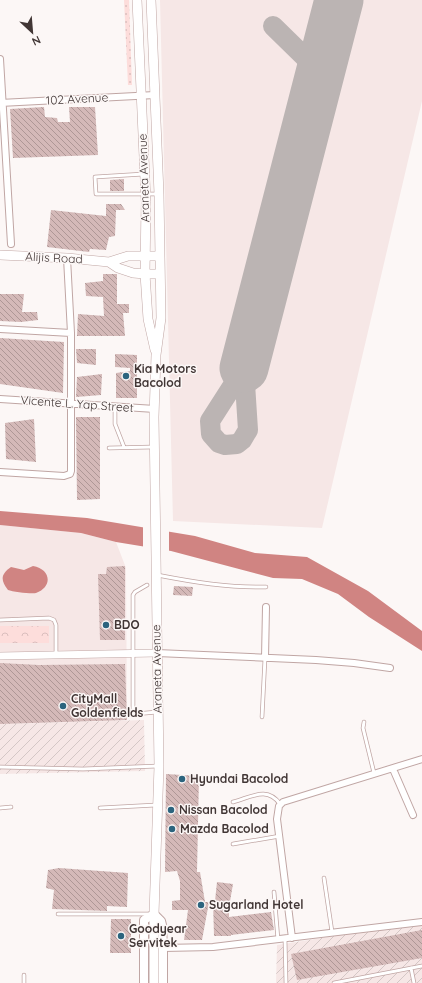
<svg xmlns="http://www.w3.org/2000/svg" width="422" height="983" viewBox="0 0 422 983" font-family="Quicksand,sans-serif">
<defs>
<pattern id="industrial-furrows" width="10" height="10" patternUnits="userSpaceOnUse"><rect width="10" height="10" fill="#f6e7e6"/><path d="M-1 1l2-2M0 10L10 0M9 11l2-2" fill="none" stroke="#d4c7c6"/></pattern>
<pattern id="grass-dots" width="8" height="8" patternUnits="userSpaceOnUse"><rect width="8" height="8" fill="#fddddb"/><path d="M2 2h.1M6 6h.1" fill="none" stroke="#dabebd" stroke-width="1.8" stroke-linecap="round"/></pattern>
<pattern id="forest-crowns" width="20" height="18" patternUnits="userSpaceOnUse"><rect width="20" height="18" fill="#fddddb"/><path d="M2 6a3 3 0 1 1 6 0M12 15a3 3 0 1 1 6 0" fill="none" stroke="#dabebd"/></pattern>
<pattern id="building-back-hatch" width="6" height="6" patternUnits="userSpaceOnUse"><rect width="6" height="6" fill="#d4b9b8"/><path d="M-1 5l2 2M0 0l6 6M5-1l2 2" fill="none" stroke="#ae9796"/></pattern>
</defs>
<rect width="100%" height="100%" fill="#fcf7f6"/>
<!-- built -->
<path fill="#f6e7e6" d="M160 0H422V101L322 528 173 521Z
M0 525 81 533 116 542 126 568 127 720 0 724Z"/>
<!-- industrial -->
<path fill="url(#industrial-furrows)" d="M144 720 145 771 0 774V724Z
M422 922V983H276L277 945Z"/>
<!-- grass -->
<path fill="url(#grass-dots)" d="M124 0H129L132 85H128Z"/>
<!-- forest -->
<path fill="url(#forest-crowns)" d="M0 626H49V643H0Z"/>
<!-- water -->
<path fill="#d08482" d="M0 511 87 518 195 536 255 553 307 557 368 591 422 631V651L369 617 338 594 302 579 273 578 171 551 116 542 81 533 0 525Z
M33 566C51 569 53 587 36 593 32 594 13 592 8 590 0 580 1 574 11 567L24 570Z"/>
<!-- pier -->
<path fill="#fcf7f6" d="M143 525 169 529V553L143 548Z"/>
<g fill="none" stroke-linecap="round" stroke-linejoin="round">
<!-- taxiway -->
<path stroke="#bbb4b3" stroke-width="20" d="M273 26 320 72
M244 368 248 430 242 440 237 444 225 445 219 443 211 434 210 421Z"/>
<!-- runway -->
<path stroke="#bbb4b3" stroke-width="49" d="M244 368 339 0"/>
</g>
<!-- building -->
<path fill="url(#building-back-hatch)" d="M44 107 45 117 57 118 58 122H70L69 107H95L98 155 13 158 10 109Z
M124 179V191H110V180Z
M106 204H121L125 210H116L115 236 109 237 106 250 90 249 89 252 47 247 51 210 106 216Z
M103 274H117V304H129V313H123L125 336H77L78 314 104 316 103 297 86 296 85 283 103 281Z
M0 294H24L22 312H37L38 320 21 322 0 321Z
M0 338 64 342 63 393 0 384Z
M76 349H96V365L77 363Z
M115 354 137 355V398H116V373L130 371V368L115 367Z
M102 374 101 395 76 397 77 377Z
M76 417H100V499L77 500Z
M34 419 36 462 6 459 5 423Z
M125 566V640H100L98 574H106L107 567Z
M174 586 193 587 192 596 173 595Z
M0 663 39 665 125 664 127 720 0 724Z
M166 774 199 776 197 872H200L205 902H209L202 940H184L188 910H172V901L180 900V881L177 871 165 872Z
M59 868 128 873 127 907 107 906V911L52 909 54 890 46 888 48 870Z
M217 882 233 884 229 907V917L271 912 274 930 231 935V936H214L213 901H215Z
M111 919H131V953H110Z
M422 930V958L297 980 291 954Z"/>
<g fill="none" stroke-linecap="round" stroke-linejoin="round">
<!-- service casing -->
<g stroke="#c0a6a4" stroke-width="4.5">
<path id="service" d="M144 174 95 177 96 194H157
M115 407V424L124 447
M109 448 153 447
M157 575C193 582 229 588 266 587
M147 585 135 592 133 595V713L135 714 157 712
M0 620 49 618 54 620 56 625V654
M262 717 265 658
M364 722 363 728 374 773
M0 767 83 769 158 766
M233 802C252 797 267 786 280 804
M0 808 11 807
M100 808 156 805
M233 844 280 836
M324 878 332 932
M274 892 278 940
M58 914H148
M285 939 286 983
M411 968 414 983
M24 975V983
M334 983 422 966"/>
</g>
<!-- minor casing -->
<g stroke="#c0a6a4" stroke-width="8">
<path id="minor" d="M0 59 11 244
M0 103 155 95
M0 329 71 333
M0 399 155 409
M0 472 64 476 70 474 71 471V333L67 258
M157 653 316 660 354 663 390 668
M265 658 266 607
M393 769 413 815
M292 938 277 819 279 806 283 802 422 759
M163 948 213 947 422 922"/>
</g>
<!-- tertiary casing -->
<g stroke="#c0a6a4" stroke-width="8">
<path id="tertiary" d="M0 656 157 653"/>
</g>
<!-- secondary casing -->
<g stroke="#c0a6a4" stroke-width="10">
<path id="secondary" d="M144 983V920L154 914 161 921 162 925 163 948V983"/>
</g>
<!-- primary casing -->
<g stroke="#c0a6a4" stroke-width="10">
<path id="primary" d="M137 0 146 202 145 274 148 319 155 350
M151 0 159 194 161 318 156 355 154 417 159 766 154 914V983
M0 255 67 258 109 262 118 268 133 273 145 274H160
M109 262 128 256H160"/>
</g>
<!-- service -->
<use href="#service" stroke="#fff" stroke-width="3"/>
<!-- minor -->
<use href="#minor" stroke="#fff" stroke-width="6"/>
<!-- tertiary -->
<use href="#tertiary" stroke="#fff" stroke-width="7"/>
<!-- secondary -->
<use href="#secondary" stroke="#fff" stroke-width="8"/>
<!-- primary -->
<use href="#primary" stroke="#fff" stroke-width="9"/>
</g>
<!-- markers -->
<g fill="#2c647e" stroke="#fcf7f6" stroke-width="1.5">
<circle cx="126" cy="376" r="4"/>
<circle cx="106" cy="625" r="4"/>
<circle cx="63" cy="706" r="4"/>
<circle cx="182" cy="779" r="4"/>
<circle cx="171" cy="810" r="4"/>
<circle cx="172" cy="829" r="4"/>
<circle cx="201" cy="905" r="4"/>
<circle cx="121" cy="936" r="4"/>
</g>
<g text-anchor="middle" stroke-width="3" stroke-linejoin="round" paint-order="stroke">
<!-- street labels -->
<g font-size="12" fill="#413635" stroke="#fcf7f6">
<text transform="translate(77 99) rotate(-3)" y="4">102 Avenue</text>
<text transform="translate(144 178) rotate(-92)" y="4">Araneta Avenue</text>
<text transform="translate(54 258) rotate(3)" y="4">Alijis Road</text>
<text transform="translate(77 404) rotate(4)" y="4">Vicente L. Yap Street</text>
<text transform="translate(157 669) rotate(-91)" y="4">Araneta Avenue</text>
</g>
<!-- poi labels -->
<g font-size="12" font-weight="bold" fill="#413635" stroke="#fcf7f6" text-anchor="start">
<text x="134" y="373">Kia Motors<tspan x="134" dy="14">Bacolod</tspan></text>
<text x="114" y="629">BDO</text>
<text x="71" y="703">CityMall<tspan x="71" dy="14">Goldenfields</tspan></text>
<text x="190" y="783">Hyundai Bacolod</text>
<text x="179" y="814">Nissan Bacolod</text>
<text x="180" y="833">Mazda Bacolod</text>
<text x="209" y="909">Sugarland Hotel</text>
<text x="129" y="933">Goodyear<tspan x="129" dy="14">Servitek</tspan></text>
</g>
</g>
<!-- north arrow -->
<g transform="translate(32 32) rotate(154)" stroke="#fcf7f6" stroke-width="3" paint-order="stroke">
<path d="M0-3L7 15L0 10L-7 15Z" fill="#413635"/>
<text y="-6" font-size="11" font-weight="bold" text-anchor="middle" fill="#413635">N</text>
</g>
</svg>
